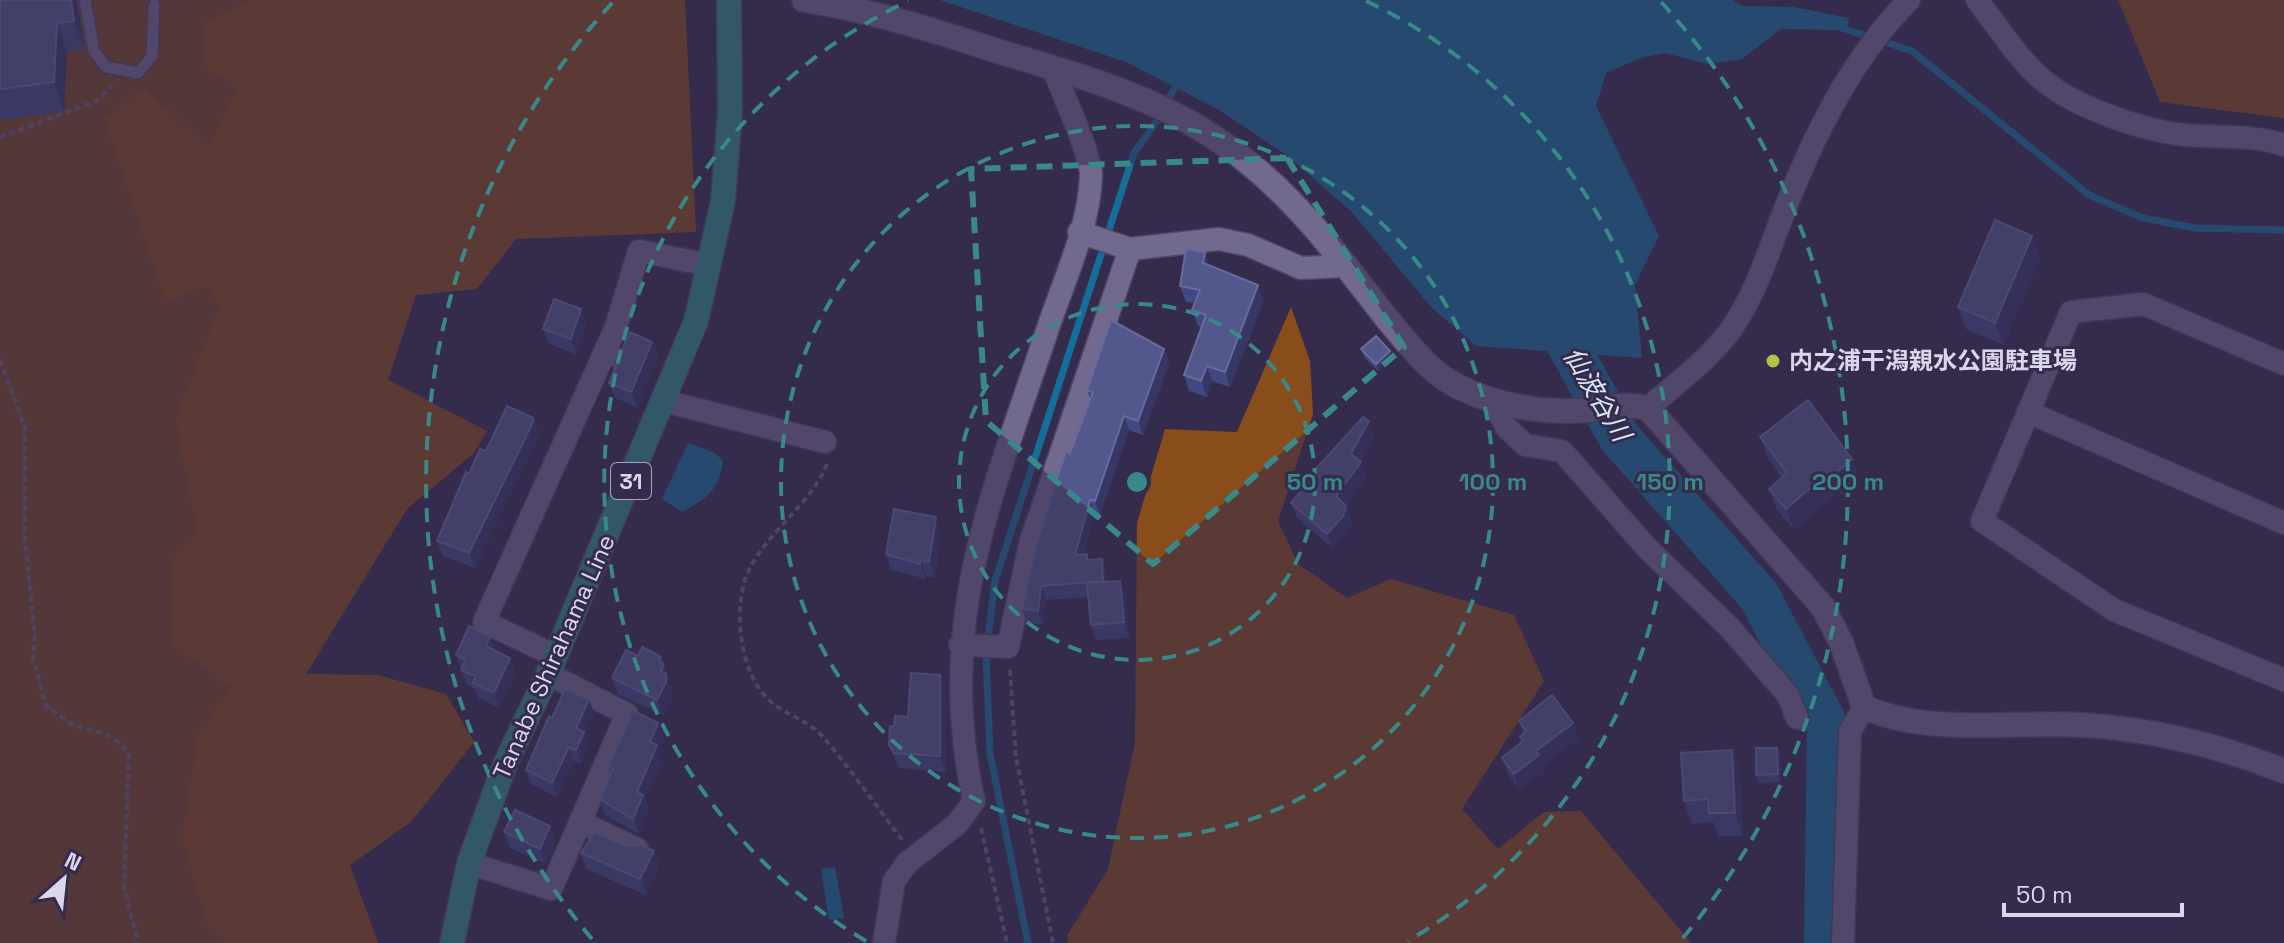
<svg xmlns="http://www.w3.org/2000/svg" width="2284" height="943" viewBox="0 0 2284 943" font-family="'Space Grotesk','Noto Sans JP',sans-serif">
<rect width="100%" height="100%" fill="#352c4d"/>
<!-- green -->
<path fill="#7a4822" d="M0 0H464L327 47 269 943H0Z"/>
<!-- forest -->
<path fill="#894c1b" d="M255 0H685L696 232 516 239 477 289 416 295 388 380 487 431 473 454 407 509 306 674 378 675 446 694 474 742 411 822 350 865 378 943H227L210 929 182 839 198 737 232 687 172 643 170 563 198 535 176 419 219 308 208 285 165 301 105 118 144 89 210 149 237 88 204 65 207 21Z
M2118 0H2284V118L2160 102Z
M1291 307 1310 361 1313 414 1278 521 1298 564 1347 598 1391 579 1514 615 1544 681 1462 809 1498 849 1544 812 1581 811 1691 943H1068L1067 936 1108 869 1135 743 1137 523 1165 429 1237 432Z"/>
<!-- water -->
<path fill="#156e99" d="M940 0H1733L1742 6 1794 7 1849 18 1847 30 1781 29 1742 59 1708 64 1665 53 1640 58 1606 73 1596 106 1659 236 1635 285 1642 358 1476 346 1431 307 1351 211 1289 157 1219 110 1126 62Z
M688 443 715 453 723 461C720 490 706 499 682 512L662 499Z
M835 867 844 918 829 920 821 869Z"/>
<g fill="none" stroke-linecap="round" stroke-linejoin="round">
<!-- stream -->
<path stroke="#156e99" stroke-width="7" d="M1839 27 1912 51 2089 195 2143 218 2195 228 2284 230
M1028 943 990 753 986 655 995 581 1134 153 1161 115 1178 81"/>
<!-- river -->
<path stroke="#156e99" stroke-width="42" d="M1544 302 1619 437 1759 596 1828 726 1825 943"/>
<!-- service casing -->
<g stroke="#4e4662" stroke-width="14">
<path id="service" d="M85 0 94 51 106 67 138 73 152 56 154 5"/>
</g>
<!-- minor casing -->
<g stroke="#4e4662" stroke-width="25">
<path id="minor" d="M1977 0C1996 24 2020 62 2044 81 2077 108 2144 131 2186 135 2219 138 2252 134 2284 145
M1079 232 1130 249 1219 239 1248 245 1301 268 1344 266
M2284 364 2143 304 2071 312 1982 521 2114 610 2284 680
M1493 400 1506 427 1525 445 1562 451 1647 548 1729 627 1788 695 1797 718
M664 401 825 442
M1648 408C1676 383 1710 359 1732 328 1758 290 1770 246 1787 204 1815 133 1854 55 1909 0
M2028 412 2284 523
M960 645 1008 647 1030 544 1130 249
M556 656 484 622 616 327 639 251 709 265
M580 822 637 849
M469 863 551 889 627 714 548 674
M884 943 894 881 907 863 957 824 974 801C934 623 993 493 1048 328 1064 280 1089 228 1091 176 1092 156 1061 90 1053 68
M1843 943 1850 731 1864 707"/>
</g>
<!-- tertiary casing -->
<g stroke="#4e4662" stroke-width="27">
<path id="tertiary" d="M804 0C868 10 930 29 991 49 1112 86 1198 106 1289 200 1327 238 1359 284 1393 326 1412 348 1431 374 1459 387 1497 406 1546 414 1588 410 1610 407 1626 403 1648 408L1823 607 1841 642 1864 707C1930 736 2010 721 2082 725 2153 729 2218 745 2284 771"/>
</g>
<!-- primary casing -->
<g stroke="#4e4662" stroke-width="27">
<path id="primary" d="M452 943 469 863 506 762 548 674 696 321 723 201 730 112 729 0"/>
</g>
<!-- path -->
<path stroke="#6b6380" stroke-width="4" stroke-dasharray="6 4" stroke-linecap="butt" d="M0 137 97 101 112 85
M0 360 25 428V541L35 635 33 658 46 706 73 725 103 733 120 743 129 756 124 887 138 943
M827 464C810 506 767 531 748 572 733 606 739 668 765 696 781 714 808 719 824 738 852 771 877 807 903 841
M1010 670 1016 757 1053 943
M981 828 1007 943"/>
<!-- service -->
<use href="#service" stroke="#72698e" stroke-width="11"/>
<!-- minor -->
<use href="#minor" stroke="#72698e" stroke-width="22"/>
<!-- tertiary -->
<use href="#tertiary" stroke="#72698e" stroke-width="24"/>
<!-- primary -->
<use href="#primary" stroke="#308c8b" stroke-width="24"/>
</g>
<!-- wall -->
<path fill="#424881" d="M0 0 77 1 85 50 67 52 64 111 0 120Z
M2032 236 2040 259 2004 345 1966 329 1958 307Z
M1205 252 1209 266 1264 300 1230 387 1212 381 1207 397 1189 391 1184 375 1201 327 1198 326 1192 310 1195 303 1186 302 1180 286Z
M581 309 587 325 576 354 549 344 543 329Z
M652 342 658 357 637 407 615 398 609 383 614 371 612 365 622 350Z
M1164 349 1169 363 1143 435 1129 430 1100 515 1095 514 1084 554 1088 559 1107 573V582L1126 596 1129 638 1096 640 1091 625 1089 597 1046 600 1043 625 1027 623 1022 609 1070 453 1090 399 1087 390Z
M1361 349 1390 351 1393 359 1379 372 1364 357Z
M533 418 539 434V438L475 568 443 556 437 541 486 451Z
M1369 421 1374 436 1360 462 1366 477 1346 506 1352 521 1349 531 1333 549 1297 518 1291 503 1305 488 1303 483Z
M1760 437 1852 459 1860 481 1843 495 1839 492 1794 530 1777 510 1769 489 1782 478 1768 459Z
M941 533 935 578 926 576V579L891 570 886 554Z
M496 651 516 673 500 708 478 698 475 689 467 685 456 655Z
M638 656 661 657 670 680 669 682 672 689V697L663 715 618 694 612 678Z
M940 675 946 691V772L899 768 889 745 908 717Z
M594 713 585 733 589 746 581 764 574 761 557 797 531 784 526 770 552 718Z
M1519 721 1573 723 1579 738 1543 766 1545 771 1519 790 1508 774 1502 758 1522 742 1520 737 1524 734Z
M658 723 664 738 659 750 663 761 645 800 649 810 639 834 605 815 600 799 611 775 608 767Z
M1777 748 1780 756 1781 782 1759 783 1756 775Z
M1732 750 1740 772 1743 836H1718L1713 822 1692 824 1684 801Z
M550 826 556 841 545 864 510 848 504 832Z
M625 846 654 851 659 867 646 895 586 869 581 853Z"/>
<!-- shaded-wall -->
<path fill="#363667" d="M71 0H77L85 50 74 21Z
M57 23 67 52 64 111 54 82Z
M2032 236 2040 259 2004 345 1995 323Z
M1205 252 1210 268 1203 263Z
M1258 285 1264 300 1230 387 1225 372Z
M581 309 587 325 576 354 571 339Z
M652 342 658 357 637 407 631 392Z
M1164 349 1169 363 1143 435 1138 421Z
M1390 351 1393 359 1379 372 1376 364Z
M1207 366 1212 381 1207 397 1201 381Z
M1124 416 1129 430 1100 515 1095 501Z
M533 418 539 434V438L475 568 469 553Z
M1369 421 1374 436 1357 467 1361 462 1366 477 1341 511 1336 496 1351 454Z
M1852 459 1860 481 1843 495 1835 474Z
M1831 470 1839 492 1794 530 1786 509Z
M1090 500 1095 514 1080 569 1075 555Z
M1346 506 1352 521 1349 531 1333 549 1327 534Z
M936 517 941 533 935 578 929 562Z
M1102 559 1107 573 1108 595 1103 581Z
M921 560 926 576V579L920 564Z
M1120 581 1126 596 1129 638 1124 622Z
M1041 586 1046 600 1043 625 1038 611Z
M490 636 496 652 486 646Z
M661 657 670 680 669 682 672 689V697L663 715 657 700 661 671 659 661Z
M510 658 516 673 500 708 494 693Z
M940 675 946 691V772L940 756Z
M589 699 594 713 585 733 589 746 581 764 576 750V728Z
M658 723 664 738 659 750 663 761 645 800 649 810 639 834 633 819 637 792 650 742Z
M1573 723 1579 738 1543 766 1545 771 1519 790 1514 774 1536 751Z
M569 747 574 761 557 797 552 783Z
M1777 748 1780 756 1781 782 1778 774Z
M1732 750 1740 772 1743 836 1735 813Z
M550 826 556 841 545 864 540 849Z
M654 851 659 867 646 895 640 879Z"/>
<!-- building -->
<path fill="#52578c" stroke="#686b9b" stroke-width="2" d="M0 0H71L74 21 57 23 54 82 0 89Z
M1995 220 2032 236 1995 323 1958 307Z
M1186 249 1205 252 1203 263 1258 285 1225 372 1207 366 1201 381 1184 375 1206 315 1192 310 1200 290 1180 286Z
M554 299 581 309 571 339 543 329Z
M1111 320 1164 349 1138 421 1124 416 1095 501 1090 500 1075 555 1087 554V560L1102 559 1103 581 1041 586 1038 611 1022 609 1035 548 1066 451 1070 453 1093 392 1087 390Z
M630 332 652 342 631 392 609 383 616 366 612 365 619 348 622 350Z
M1376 336 1390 351 1376 364 1361 349Z
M1808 400 1852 459 1835 474 1831 470 1786 509 1769 489 1787 473 1760 437Z
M507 406 533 418V422L469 553 437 541 466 472 469 474 480 449 486 451Z
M1363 417 1369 421 1351 454 1361 462 1336 496 1346 506 1343 516 1327 534 1291 503 1306 486 1303 483Z
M894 509 936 517 929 562 921 560 920 564 886 554Z
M1120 581 1124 622 1091 625 1087 583Z
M469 626 490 636 486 646 510 658 494 693 473 683 476 676 461 670 466 659 456 655Z
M642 647 661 657 659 661 664 664 661 671 666 674V682L657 700 612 678 626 650 638 656Z
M911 673 940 675V756L894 753 889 745 890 726 894 727 895 716 908 717Z
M565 689 589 699 576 728 584 732 576 750 569 747 552 783 526 770 549 716 552 718Z
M1552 695 1573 723 1536 751 1539 755 1514 774 1502 758 1523 741 1520 737 1526 731 1519 721Z
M633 711 658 723 650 742 657 745 637 792 643 795 633 819 600 799 613 769 608 767Z
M1756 748H1777L1778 774 1756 775Z
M1732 750 1735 813H1709L1708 799 1684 801 1681 753Z
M515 810 550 826 540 849 504 832Z
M595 832 625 846 640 845 654 851 640 879 581 853Z"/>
<!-- marked area -->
<path d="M0 0H2284V943H0ZM1287 158 1404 347 1153 564 986 421 971 169Z" fill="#352c4d" fill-opacity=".55" fill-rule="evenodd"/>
<path fill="none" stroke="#388987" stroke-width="6" stroke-dasharray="16 10" stroke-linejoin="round" d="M1287 158 1404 347 1153 564 986 421 971 169Z"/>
<!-- distance rings -->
<g fill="none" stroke="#388987" stroke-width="4" stroke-dasharray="14 10">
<circle cx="1137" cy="482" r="178"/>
<circle cx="1137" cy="482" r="356"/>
<path d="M866 941A533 533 0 0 1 908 1M1366 1A533 533 0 0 1 1408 941"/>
<path d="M592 939A711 711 0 0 1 613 2M1661 2A711 711 0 0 1 1682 939"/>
</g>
<!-- markers -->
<circle fill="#b4c24a" stroke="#352c4d" stroke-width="3" cx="1773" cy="361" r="8"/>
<g text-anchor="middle" stroke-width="6" stroke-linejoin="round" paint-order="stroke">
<!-- shield labels -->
<rect fill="#352c4d" stroke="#a9a3bc" stroke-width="2" x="611" y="463" width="40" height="36" rx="6"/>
<g font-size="22" font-weight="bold" fill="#dbd6eb">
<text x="631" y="489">31</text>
</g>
<!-- poi labels -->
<g font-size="24" font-weight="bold" fill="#dbd6eb" stroke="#352c4d" text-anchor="start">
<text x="1789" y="369">内之浦干潟親水公園駐車場</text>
</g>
<!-- street labels -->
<g font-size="24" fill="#dbd6eb" stroke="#352c4d">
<text transform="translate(554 657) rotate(-66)" y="8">Tanabe Shirahama Line</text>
</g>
<!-- water labels -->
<g font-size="26" font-style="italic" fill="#d4e7f3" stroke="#352c4d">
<text transform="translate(1597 394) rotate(59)" y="9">仙波谷川</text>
</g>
</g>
<circle cx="1137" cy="482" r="12" fill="#388987" stroke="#352c4d" stroke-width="4"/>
<g font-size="24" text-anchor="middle" font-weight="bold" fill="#388987" stroke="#352c4d" stroke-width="6" stroke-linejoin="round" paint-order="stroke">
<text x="1315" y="490">50 m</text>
<text x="1493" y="490">100 m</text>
<text x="1670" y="490">150 m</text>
<text x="1848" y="490">200 m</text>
</g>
<!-- north arrow -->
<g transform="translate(64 879) rotate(27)" stroke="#352c4d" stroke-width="6" paint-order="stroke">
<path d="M0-6L14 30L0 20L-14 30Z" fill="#dbd6eb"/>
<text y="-12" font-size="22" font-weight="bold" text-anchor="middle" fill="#dbd6eb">N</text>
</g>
<!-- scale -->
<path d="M2004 903v12h178v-12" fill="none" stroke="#dbd6eb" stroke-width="4"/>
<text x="2016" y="903" font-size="24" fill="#dbd6eb" stroke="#352c4d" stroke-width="6" paint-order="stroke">50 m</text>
</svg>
